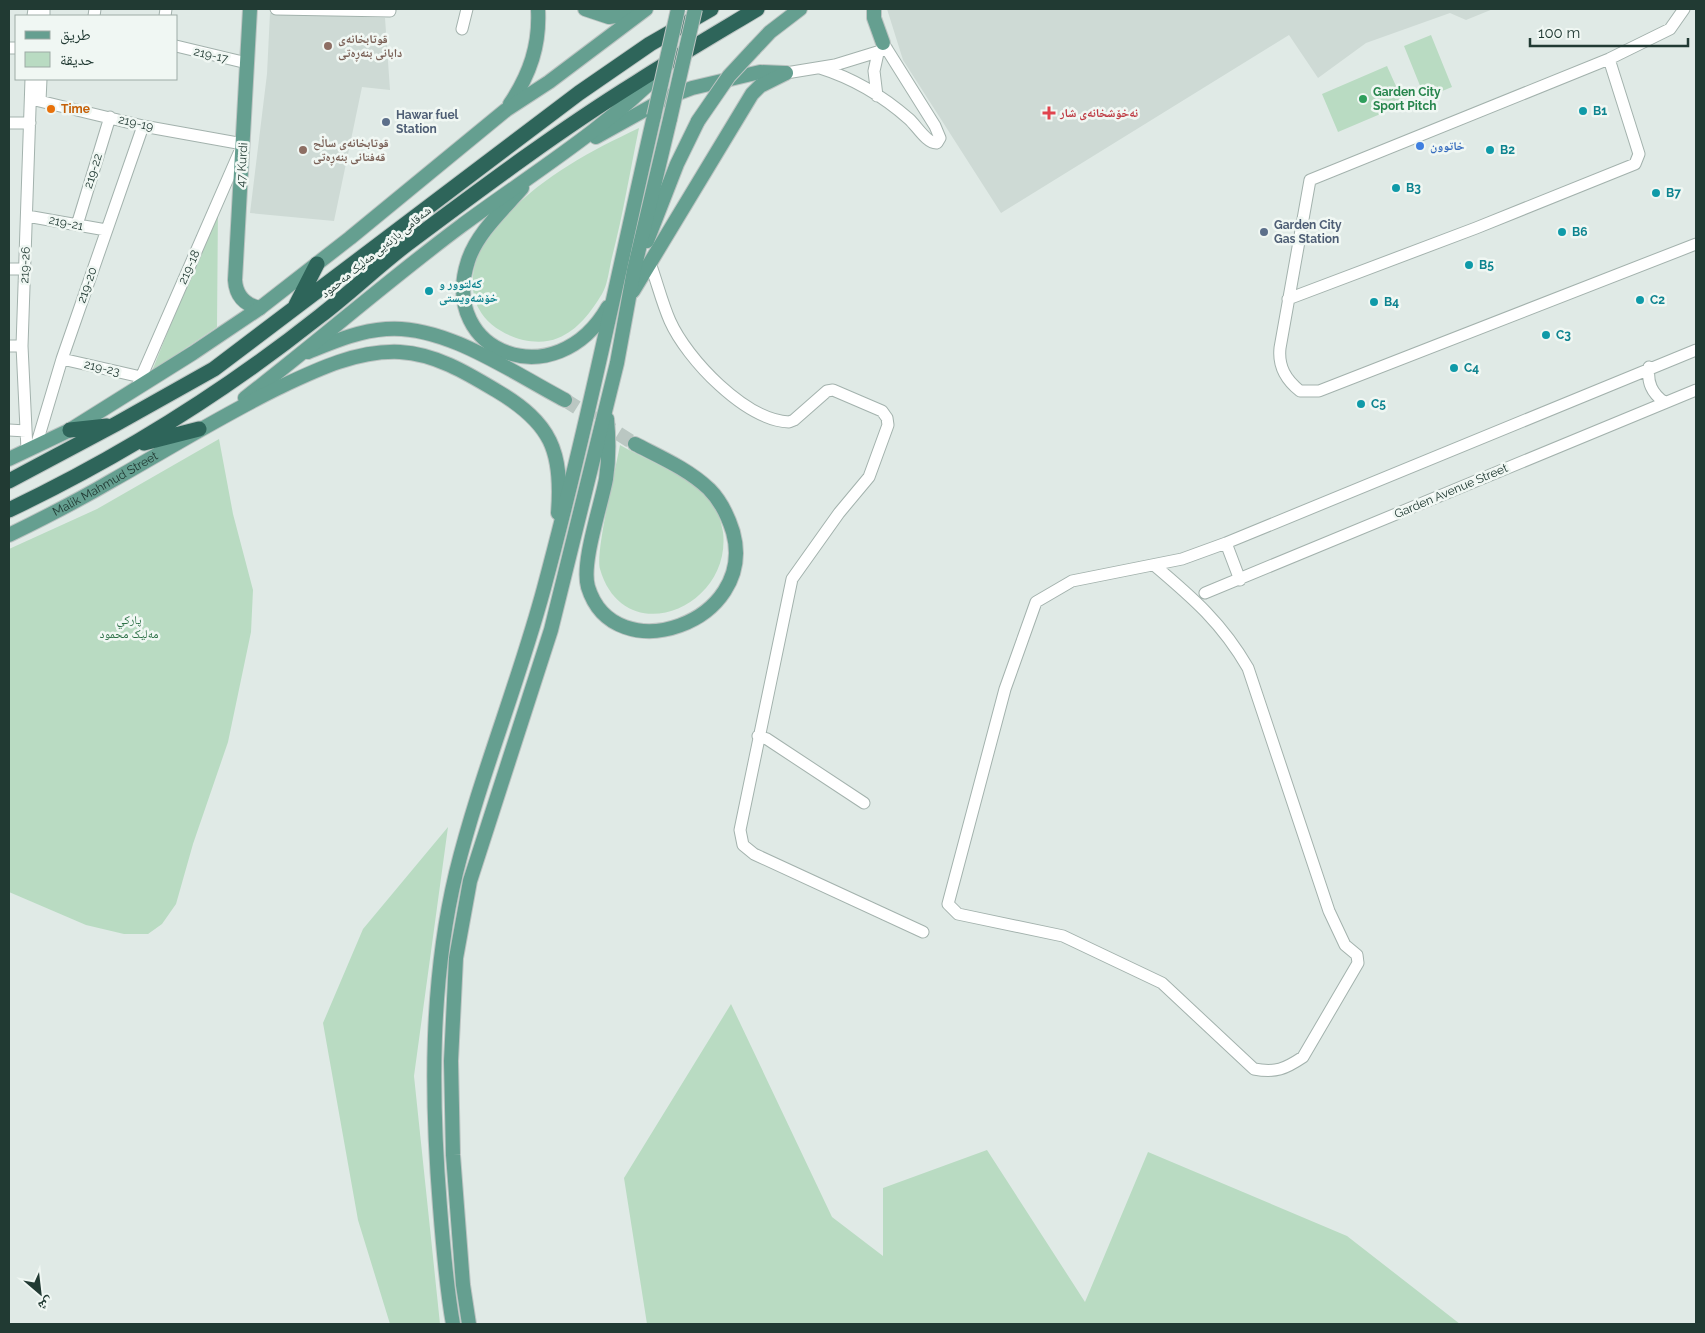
<svg xmlns="http://www.w3.org/2000/svg" width="1705" height="1333" viewBox="0 0 1705 1333" font-family="Raleway,'Noto Naskh Arabic',sans-serif">
<rect width="100%" height="100%" fill="#e0eae6"/>
<!-- built -->
<path fill="#cedad5" d="M887 9H1493L1466 20 1450 13 1366 43 1318 78 1289 35 1001 213 903 60Z
M270 13 385 18 390 90 362 87 334 221 250 213 267 74Z"/>
<!-- green -->
<path fill="#b9dbc2" d="M1431 35 1452 87 1425 98 1404 46Z
M1387 66 1404 104 1338 132 1322 94Z
M639 128C630 171 623 215 612 257 609 269 608 284 602 294 591 312 578 330 558 338 532 349 492 334 479 309 472 297 471 278 475 265 477 253 486 242 493 232 530 183 584 154 639 128Z
M218 206 217 327 152 371Z
M219 439 233 514 253 590 251 632 228 742 193 844 176 904 162 924 148 934H124L86 925 9 892V549L97 509Z
M620 445C650 462 691 476 713 504 719 512 721 523 723 532 732 608 624 652 600 569 595 552 616 468 620 445Z
M448 827 414 1076 440 1324H390L358 1220 323 1023 363 929Z
M731 1004 832 1217 883 1256V1188L987 1150 1085 1302 1148 1152 1347 1236 1460 1324H647L624 1178Z"/>
<g fill="none" stroke-linecap="round" stroke-linejoin="round">
<!-- major-tunnel -->
<path stroke="#bac7c2" stroke-width="14" stroke-dasharray="14 7" stroke-linecap="butt" d="M565 400 635 444"/>
<!-- minor casing -->
<g stroke="#a3b2ad" stroke-width="13">
<path id="minor" d="M276 9 390 11
M1684 9 1670 29 1609 59 1310 180 1280 348C1278 367 1286 380 1300 391H1319L1696 244
M33 16 34 9
M44 16V9
M94 16 95 9
M165 16 166 9
M462 29 467 9
M176 46 247 63
M9 48H16
M820 68C852 78 884 97 909 119 916 125 927 144 937 143L940 138 935 126 883 43
M786 73 835 65 887 49
M877 96 874 71 878 53
M31 99 143 126 243 144 136 389
M40 101 41 79
M9 123H30
M27 216 106 230
M77 225 110 117
M650 263C657 282 662 303 670 321 687 359 745 420 789 422L794 420 827 391 833 390 882 411 887 418 888 425 869 477 839 513 792 579 740 830 743 845 754 854 923 932
M9 269H25
M1288 299 1476 228 1635 164 1639 154 1609 59
M9 346H22
M62 359 141 377
M1649 367C1647 383 1652 393 1664 402
M9 430 26 431
M36 446 62 359 143 126
M27 450 22 346 31 79
M1226 543 1240 580
M1154 565C1193 598 1222 623 1248 668L1329 911 1345 945 1357 955 1358 963 1303 1057C1285 1069 1276 1073 1254 1069L1162 983 1063 936 958 914 948 904 1005 689 1036 602 1072 581 1182 559 1226 543 1696 350
M1205 593 1696 390
M758 736 767 739 864 803"/>
</g>
<!-- major casing -->
<g stroke="#bcc4c2" stroke-width="16">
<g id="major">
<path d="M250 9 235 280C236 296 245 305 260 308"/>
<path d="M585 9 609 17 638 13"/>
<path d="M874 9V18L883 43"/>
<path d="M754 49 770 32 800 9"/>
<path d="M510 104C530 74 540 45 538 9"/>
<path d="M596 137 668 97 692 88 760 72 785 73"/>
<path d="M522 188C503 210 477 233 468 261 438 353 556 398 608 307"/>
<path d="M647 241 677 164 698 121"/>
<path d="M633 291 752 94 760 86 786 73"/>
<path d="M308 352C333 342 358 331 386 329 445 324 513 373 565 400"/>
<path d="M245 398C318 342 387 281 461 226 530 175 604 130 664 69"/>
<path d="M607 419C609 440 609 459 606 479 601 506 581 563 588 587 614 672 758 623 733 532 728 516 721 501 709 489 688 469 660 457 635 444"/>
<path d="M9 459 70 430 193 353 260 308 350 238 506 110 549 82 646 9"/>
<path id="s1" d="M9 535C44 518 79 500 113 480 168 449 221 416 278 388 316 370 357 350 400 352 436 354 467 373 497 391 551 423 563 451 558 513"/>
<path d="M453 1324C446 1285 443 1246 440 1207 431 1096 430 982 456 873 480 776 518 685 544 588 586 432 618 274 654 116"/>
<path d="M469 1324 463 1285 453 1155 451 1061 456 958 470 881 551 630 617 363 634 270 670 119"/>
</g>
</g>
<!-- highway casing -->
<g stroke="#bcc4c2" stroke-width="17">
<path id="highway" d="M296 305 317 264
M70 430 107 426
M144 443 199 429
M9 481 116 424 214 369 579 93 650 44 711 9
M9 510C120 457 223 393 320 316 350 293 377 267 407 244 482 188 558 131 637 82 676 57 717 33 757 9"/>
</g>
<!-- minor -->
<use href="#minor" stroke="#fff" stroke-width="11"/>
<!-- major -->
<use href="#major" stroke="#659f90" stroke-width="14"/>
<!-- highway -->
<use href="#highway" stroke="#2e655a" stroke-width="15"/>
<!-- major-bridge casing -->
<g stroke="#bcc4c2" stroke-width="16" stroke-linecap="butt">
<path id="major-bridge" d="M654 116 678 9
M670 119 695 9
M698 121 729 76 754 49"/>
</g>
<!-- major-bridge -->
<use href="#major-bridge" stroke="#659f90" stroke-width="14"/>
</g>
<!-- markers -->
<g fill="#8d6e63" stroke="#f0f7f3" stroke-width="2">
<circle cx="328" cy="46" r="5"/>
<circle cx="303" cy="150" r="5"/>
</g>
<circle fill="#2e9e5b" stroke="#f0f7f3" stroke-width="2" cx="1363" cy="99" r="5"/>
<circle fill="#e8710a" stroke="#f0f7f3" stroke-width="2" cx="51" cy="109" r="5"/>
<g fill="#0f9aa8" stroke="#f0f7f3" stroke-width="2">
<circle cx="1583" cy="111" r="5"/>
<circle cx="1490" cy="150" r="5"/>
<circle cx="1396" cy="188" r="5"/>
<circle cx="1656" cy="193" r="5"/>
<circle cx="1562" cy="232" r="5"/>
<circle cx="1469" cy="265" r="5"/>
<circle cx="429" cy="291" r="5"/>
<circle cx="1640" cy="300" r="5"/>
<circle cx="1374" cy="302" r="5"/>
<circle cx="1546" cy="335" r="5"/>
<circle cx="1454" cy="368" r="5"/>
<circle cx="1361" cy="404" r="5"/>
</g>
<path fill="#e0444e" stroke="#f0f7f3" stroke-width="2" d="M1046.5 105.5h5v5h5v5h-5v5h-5v-5h-5v-5h5z"/>
<g fill="#5c6f8a" stroke="#f0f7f3" stroke-width="2">
<circle cx="386" cy="122" r="5"/>
<circle cx="1264" cy="232" r="5"/>
</g>
<circle fill="#3f7fe0" stroke="#f0f7f3" stroke-width="2" cx="1420" cy="146" r="5"/>
<g text-anchor="middle" stroke-width="5" stroke-linejoin="round" paint-order="stroke">
<!-- education labels -->
<g font-size="12" font-weight="bold" fill="#785e54" stroke="#f0f7f3" text-anchor="start">
<text x="338" y="43">قوتابخانەی<tspan x="338" dy="14">دابانی بنەڕەتی</tspan></text>
<text x="313" y="147">قوتابخانەی ساڵح<tspan x="313" dy="14">قەفتانی بنەڕەتی</tspan></text>
</g>
<!-- street labels -->
<g font-size="12" fill="#213a33" stroke="#f0f7f3">
<text transform="translate(211 55) rotate(13)" y="4">219-17</text>
<text transform="translate(136 123) rotate(13)" y="4">219-19</text>
<text transform="translate(242 165) rotate(-86)" y="4">47 Kurdi</text>
<text transform="translate(93 171) rotate(-73)" y="4">219-22</text>
<text transform="translate(66 223) rotate(11)" y="4">219-21</text>
<text transform="translate(376 252) rotate(-39)" y="4">شەقامی بازنەیی مەلیک مەحمود</text>
<text transform="translate(25 265) rotate(-88)" y="4">219-26</text>
<text transform="translate(189 267) rotate(-66)" y="4">219-18</text>
<text transform="translate(87 285) rotate(-71)" y="4">219-20</text>
<text transform="translate(102 368) rotate(13)" y="4">219-23</text>
<text dy="4" stroke="none"><textPath href="#s1" startOffset="109">Malik Mahmud Street</textPath></text>
<text transform="translate(1451 491) rotate(-23)" y="4">Garden Avenue Street</text>
</g>
<!-- leisure labels -->
<g font-size="12" font-weight="bold" fill="#27864d" stroke="#f0f7f3" text-anchor="start">
<text x="1373" y="96">Garden City<tspan x="1373" dy="14">Sport Pitch</tspan></text>
</g>
<!-- food labels -->
<g font-size="12" font-weight="bold" fill="#c56008" stroke="#f0f7f3" text-anchor="start">
<text x="61" y="113">Time</text>
</g>
<!-- culture labels -->
<g font-size="12" font-weight="bold" fill="#0d838f" stroke="#f0f7f3" text-anchor="start">
<text x="1593" y="115">B1</text>
<text x="1500" y="154">B2</text>
<text x="1406" y="192">B3</text>
<text x="1666" y="197">B7</text>
<text x="1572" y="236">B6</text>
<text x="1479" y="269">B5</text>
<text x="439" y="288">کەلتوور و<tspan x="439" dy="14">خۆشەویستی</tspan></text>
<text x="1650" y="304">C2</text>
<text x="1384" y="306">B4</text>
<text x="1556" y="339">C3</text>
<text x="1464" y="372">C4</text>
<text x="1371" y="408">C5</text>
</g>
<!-- health labels -->
<g font-size="12" font-weight="bold" fill="#be3a42" stroke="#f0f7f3" text-anchor="start">
<text x="1060" y="117">نەخۆشخانەی شار</text>
</g>
<!-- service labels -->
<g font-size="12" font-weight="bold" fill="#4e5e75" stroke="#f0f7f3" text-anchor="start">
<text x="396" y="119">Hawar fuel<tspan x="396" dy="14">Station</tspan></text>
<text x="1274" y="229">Garden City<tspan x="1274" dy="14">Gas Station</tspan></text>
</g>
<!-- shop labels -->
<g font-size="12" font-weight="bold" fill="#366cbe" stroke="#f0f7f3" text-anchor="start">
<text x="1430" y="150">خاتوون</text>
</g>
<!-- park labels -->
<g font-size="12" fill="#2c7046" stroke="#f0f7f3">
<text x="129" y="624">پارکي<tspan x="129" dy="14">مەليک محمود</tspan></text>
</g>
</g>
<!-- border -->
<rect width="1705" height="1333" fill="none" stroke="#213a33" stroke-width="20"/>
<!-- legend -->
<rect x="15" y="15" width="162" height="65" fill="#f0f7f3" stroke="#9daba6"/>
<rect x="25" y="31" width="25" height="8" fill="#659f90" stroke="#9daba6"/>
<text x="60" y="40" font-size="15" fill="#213a33">طريق</text>
<rect x="25" y="52" width="25" height="15" fill="#b9dbc2" stroke="#9daba6"/>
<text x="60" y="65" font-size="15" fill="#213a33">حديقة</text>
<!-- north arrow -->
<g transform="translate(40 1293) rotate(152)" stroke="#f0f7f3" stroke-width="4" paint-order="stroke">
<path d="M0-4L9 19L0 12L-9 19Z" fill="#213a33"/>
<text y="-8" font-size="14" font-weight="bold" text-anchor="middle" fill="#213a33">ش</text>
</g>
<!-- scale -->
<path d="M1530 38v8h158v-8" fill="none" stroke="#213a33" stroke-width="2.5"/>
<text x="1538" y="38" font-size="15" fill="#213a33" stroke="#f0f7f3" stroke-width="4" paint-order="stroke">100 m</text>
</svg>
